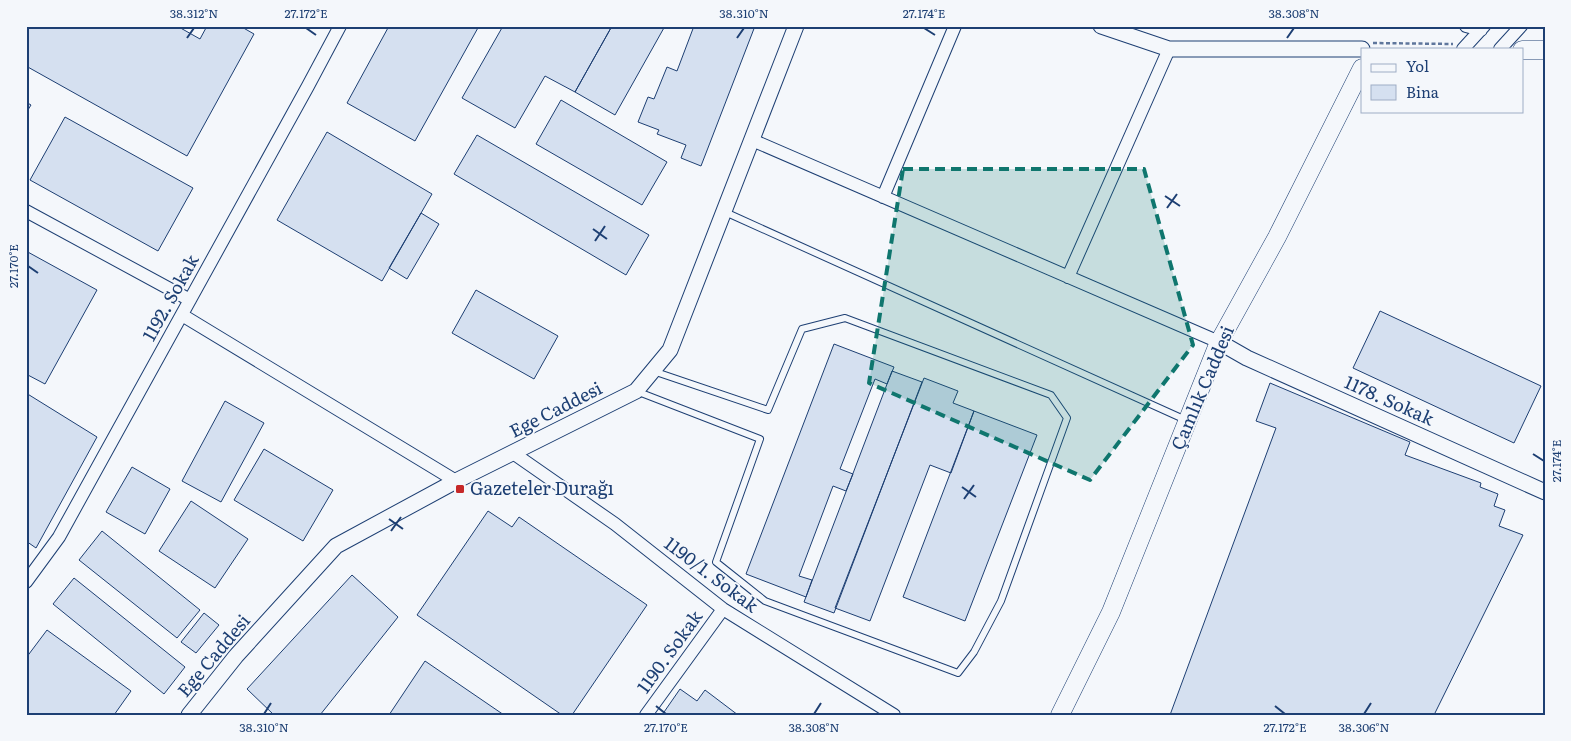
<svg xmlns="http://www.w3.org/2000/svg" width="1571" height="741" viewBox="0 0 1571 741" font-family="Literata,serif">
<rect width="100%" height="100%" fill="#f4f7fb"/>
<!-- building -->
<path fill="#d5e0f0" stroke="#1d3f73" d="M26 26H177L200 39 207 26H240L254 34 187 156 26 66Z
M389 26H479L415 141 347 103Z
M503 26H612L575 92 545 76 515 128 462 98Z
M612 26H665L615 115 575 92Z
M694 26H755L701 166 681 158 686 145 657 134 659 130 638 122 648 97 654 99 667 67 677 71Z
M561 100 667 162 642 205 536 144Z
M26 102 31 105 26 113Z
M65 117 193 188 158 251 30 180Z
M327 132 432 194 382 281 277 220Z
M477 135 649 235 626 275 454 174Z
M421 213 439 224 407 279 389 268Z
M26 251 97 290 45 384 26 374Z
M476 290 558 336 534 379 452 333Z
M1380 311 1541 386 1514 443 1353 368Z
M834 344 894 367 887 384 875 379 840 469 853 474 846 491 833 486 799 576 812 580 806 597 746 574Z
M892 371 922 382 834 613 804 602Z
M924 378 958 391 953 403 974 411 951 473 930 465 870 621 835 608Z
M1270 383 1410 442 1405 455 1481 483 1480 487 1498 494 1494 506 1505 510 1499 526 1523 535 1434 715H1170L1276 428 1256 421Z
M26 393 97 437 36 548 26 541Z
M225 401 264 423 221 502 182 481Z
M974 411 1037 435 965 621 903 597Z
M264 449 333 490 303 541 234 500Z
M132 467 170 489 145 534 106 512Z
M191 501 248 539 215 588 159 551Z
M488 511 512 527 519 517 647 605 572 715H562L417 615Z
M102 531 200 610 177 638 79 560Z
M352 575 398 617 320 715H274L247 689Z
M74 578 185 667 164 694 53 604Z
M204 613 219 625 196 653 181 642Z
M47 630 131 691 114 715H26V658Z
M425 661 504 715H389Z
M680 689 697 701 705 690 738 715H662Z"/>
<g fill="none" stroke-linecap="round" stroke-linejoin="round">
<!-- service casing -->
<g stroke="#1d3f73" stroke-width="8">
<path id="service" d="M725 212 1188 421
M636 391 760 439 716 562 765 601 958 673 974 652 1001 601 1067 418 1051 395 845 318 802 329 768 410 653 371"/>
</g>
<!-- minor casing -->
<g stroke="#1d3f73" stroke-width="14">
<path id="minor" d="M1466 26 1481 30
M1463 49 1484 26
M1500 49 1521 26
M752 140 1219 342
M883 197 955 26
M26 211 190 300
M1068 277 1169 49
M182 315 456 481
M513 453 615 524 723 609 894 715
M26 582 59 537 308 86 340 26
M646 715 723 609"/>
</g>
<!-- tertiary casing -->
<g stroke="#1d3f73" stroke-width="17">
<path id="tertiary" d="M1101 26 1169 49H1362
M1219 342 1247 358 1545 492
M189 715 236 656 336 546 456 481 636 391 670 350 796 26"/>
</g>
<!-- secondary casing -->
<g stroke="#1d3f73" stroke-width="19">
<path id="secondary" d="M1522 50H1545
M1060 715 1111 612 1219 342 1277 237 1362 68"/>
</g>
<!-- path -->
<path stroke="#5e769c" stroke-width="2.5" stroke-dasharray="4 2.5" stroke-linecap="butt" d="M1373 43 1453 44"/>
<!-- service -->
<use href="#service" stroke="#f4f7fb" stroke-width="6"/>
<!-- minor -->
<use href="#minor" stroke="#f4f7fb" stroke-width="12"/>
<!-- tertiary -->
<use href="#tertiary" stroke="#f4f7fb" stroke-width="15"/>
<!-- secondary -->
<use href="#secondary" stroke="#f4f7fb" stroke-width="18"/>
</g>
<!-- marked area -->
<path fill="#0f766e" fill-opacity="0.2" stroke="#0f766e" stroke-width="4" stroke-dasharray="10 6" stroke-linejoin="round" d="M903 169H1144L1193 345 1090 480 869 383Z"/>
<!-- ticks -->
<path fill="none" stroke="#1d3f73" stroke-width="2" d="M306 28 316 35M924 28 935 35M187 38 194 28M737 38 744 28M1287 38 1294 28M1165 196 1180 206M1167 208 1177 194M593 229 607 239M595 241 605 226M28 266 38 273M1533 454 1544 461M962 487 976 497M964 499 974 485M389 519 403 529M391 531 401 517M656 706 666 714M1275 706 1285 714M264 714 271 703M814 714 821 703M1364 714 1371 703"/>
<!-- markers -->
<rect fill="#c62828" stroke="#f4f7fb" stroke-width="2" x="455" y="484" width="10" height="10" rx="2.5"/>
<g text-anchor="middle" stroke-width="4" stroke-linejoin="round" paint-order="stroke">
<!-- street labels -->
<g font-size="18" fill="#1d3f73" stroke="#f4f7fb">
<text transform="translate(171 298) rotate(-61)" y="6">1192. Sokak</text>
<text transform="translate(1203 388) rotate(-67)" y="6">Çamlık Caddesi</text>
<text transform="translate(1389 401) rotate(24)" y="6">1178. Sokak</text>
<text transform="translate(556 410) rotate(-27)" y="6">Ege Caddesi</text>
<text transform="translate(711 575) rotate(37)" y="6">1190/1. Sokak</text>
<text transform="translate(670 652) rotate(-54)" y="6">1190. Sokak</text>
<text transform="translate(214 656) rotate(-50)" y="6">Ege Caddesi</text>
</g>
<!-- poi labels -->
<g font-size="18" fill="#1d3f73" stroke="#f4f7fb" text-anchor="start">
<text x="470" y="495">Gazeteler Durağı</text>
</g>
</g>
<!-- border -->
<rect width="1571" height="741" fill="none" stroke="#f4f7fb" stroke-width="55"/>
<!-- legend -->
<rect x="1361" y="48" width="162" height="65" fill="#f4f7fb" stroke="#9eadc5"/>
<rect x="1371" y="64" width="25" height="8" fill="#f4f7fb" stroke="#9eadc5"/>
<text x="1406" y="72" font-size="15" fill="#1d3f73">Yol</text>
<rect x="1371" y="85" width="25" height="15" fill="#d5e0f0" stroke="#9eadc5"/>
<text x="1406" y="98" font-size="15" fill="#1d3f73">Bina</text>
<rect x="28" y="28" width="1516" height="686" fill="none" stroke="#1d3f73" stroke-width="2"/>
<g font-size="12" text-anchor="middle" fill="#1d3f73">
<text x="194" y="18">38.312°N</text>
<text x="306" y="18">27.172°E</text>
<text x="744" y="18">38.310°N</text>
<text x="924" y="18">27.174°E</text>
<text x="1294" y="18">38.308°N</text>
<text transform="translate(14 266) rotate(-90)" y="4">27.170°E</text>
<text transform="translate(1557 461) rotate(-90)" y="4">27.174°E</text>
<text x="264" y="732">38.310°N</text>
<text x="666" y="732">27.170°E</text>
<text x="814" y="732">38.308°N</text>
<text x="1285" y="732">27.172°E</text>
<text x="1364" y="732">38.306°N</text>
</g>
</svg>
